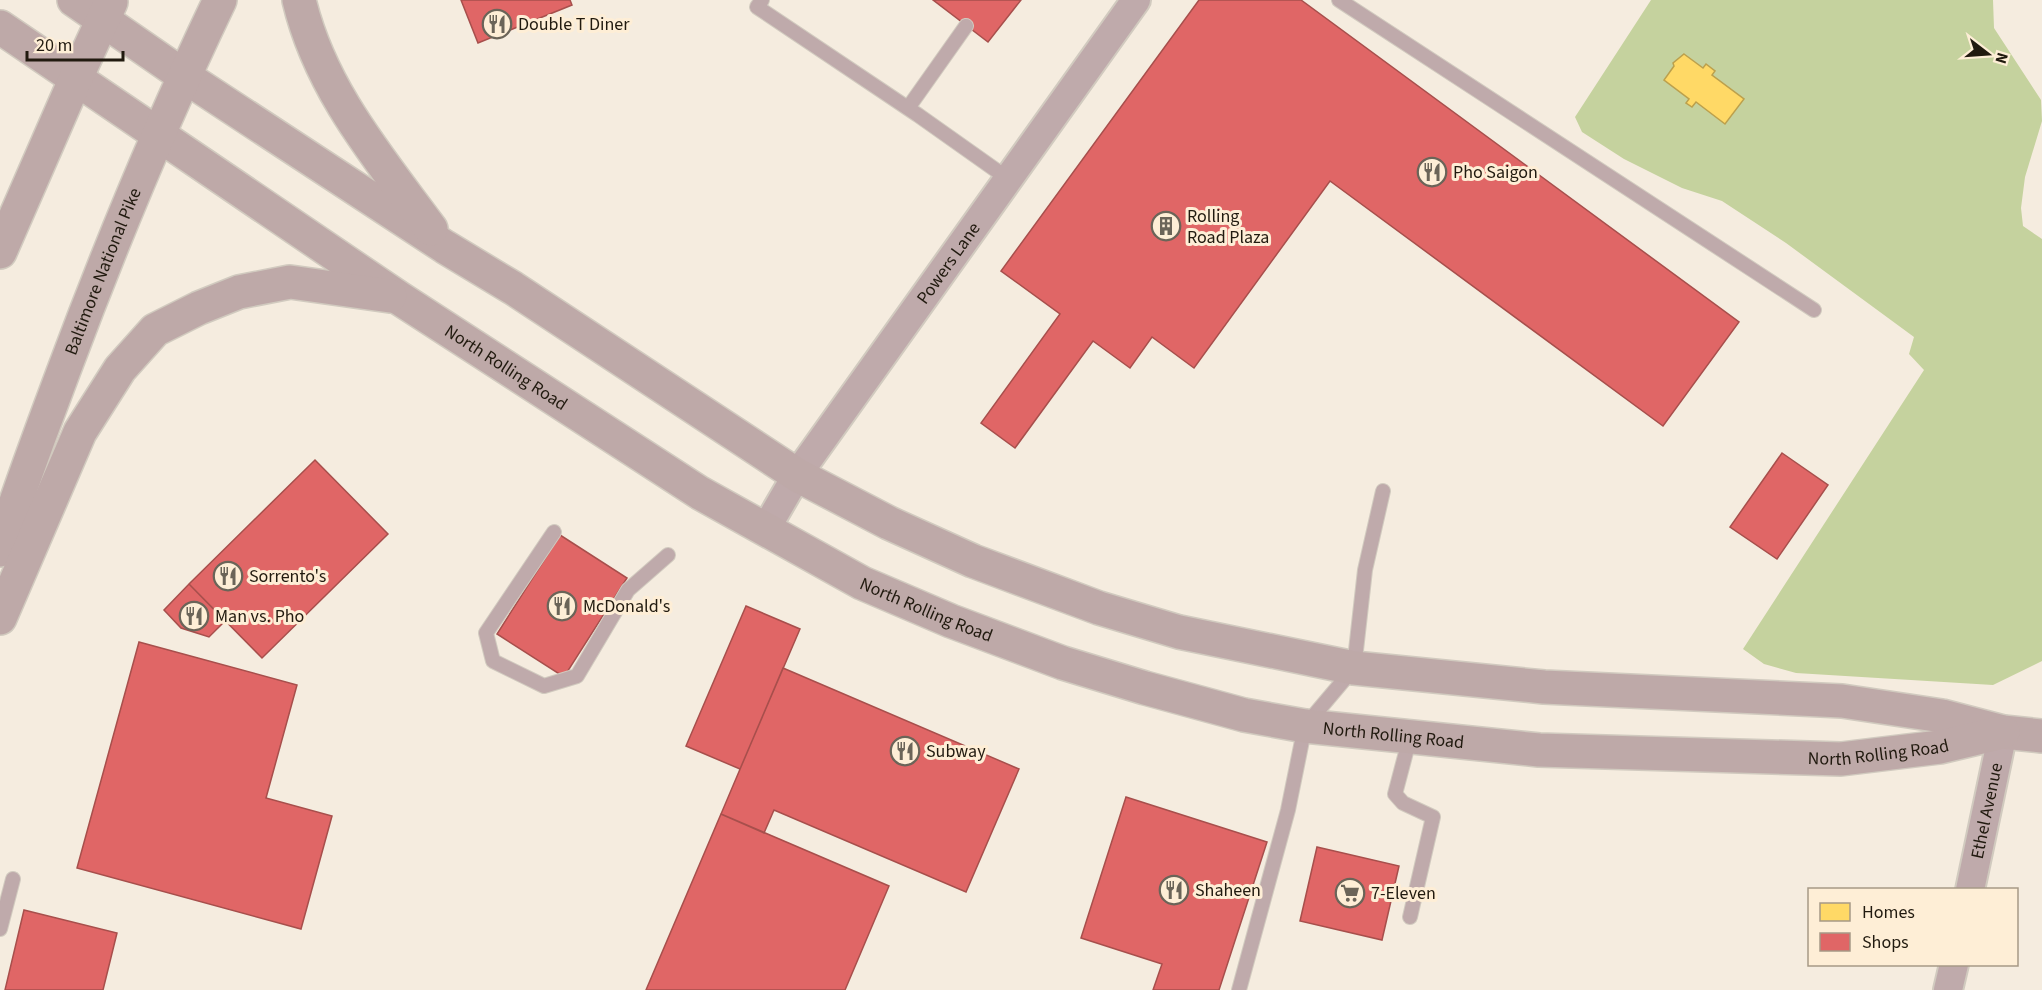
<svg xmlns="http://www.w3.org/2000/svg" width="2042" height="990" viewBox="0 0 2042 990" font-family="'Source Sans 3',sans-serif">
<rect width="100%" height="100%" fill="#f5ecdf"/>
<!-- forest -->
<path fill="#c5d29e" d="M1651 0H1993L1994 28 2041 100 2042 121 2025 177 2021 208 2023 226 2042 239V661L1993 685 1796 673 1764 664 1743 649 1924 370 1909 354 1914 337 1786 243 1722 201 1682 188 1624 159 1582 132 1575 117Z"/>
<!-- homes -->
<path fill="#ffd966" stroke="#bca04c" stroke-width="1.5" d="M1684 54 1703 68 1706 64 1715 71 1712 75 1744 99 1725 124 1696 102 1692 107 1686 103 1689 99 1664 80 1674 66 1673 63Z"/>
<!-- shops -->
<path fill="#e06666" stroke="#a74f4c" stroke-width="1.5" d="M461 0H570L572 5 478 43Z
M933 0H1021L988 42Z
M1199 0H1301L1739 322 1663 426 1330 181 1194 368 1152 337 1130 368 1093 341 1015 448 981 423 1060 314 1001 271Z
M1782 453 1828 485 1777 559 1730 527Z
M315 460 388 534 262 658 189 584Z
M560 535 627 578 564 677 497 634Z
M189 584 225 621 209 637 181 628 164 610Z
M746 606 800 629 740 769 686 746Z
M139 642 297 685 266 798 332 816 301 929 77 868Z
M783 668 1019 769 966 892 774 810 764 833 721 814Z
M1126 797 1267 842 1219 990H1153L1162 964 1081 938Z
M721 814 889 886 845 990H646Z
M1317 847 1399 866 1382 940 1300 921Z
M24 910 117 933 103 990H5Z"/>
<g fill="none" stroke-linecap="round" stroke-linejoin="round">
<!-- lane casing -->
<g stroke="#d1cabf" stroke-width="16">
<path id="lane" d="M762 0 757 7 918 115 1007 178
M1339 0 1814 310
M908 108 966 26
M554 532 486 633 493 661 544 686 577 676 628 590 668 555
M1410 737 1395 794 1403 803 1433 817 1410 917
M0 929 13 879
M1239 990 1288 810 1305 726 1354 668 1365 570 1383 491"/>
</g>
<!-- street casing -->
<g stroke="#d1cabf" stroke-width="32">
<g id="street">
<path id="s1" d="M765 530 797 475 1136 0"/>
<path id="s2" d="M1970 890 2003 732"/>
<path d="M1948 990 1954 964"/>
</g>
</g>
<!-- primary casing -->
<g stroke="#d1cabf" stroke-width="36">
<g id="primary">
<path d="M74 0 184 76 445 247 513 288 797 475 889 523 973 561 1099 608 1179 632 1354 668 1544 687 1842 701 1942 716 2003 732 2042 736"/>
<path d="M299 0C320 89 378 157 431 229"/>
<path id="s3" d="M0 27 399 298 700 493 862 583 951 621 1063 663 1145 688 1244 715 1305 726 1539 750 1841 759 1940 747 2003 732"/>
<path d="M0 252 76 78 111 2"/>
<path id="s4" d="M0 550C19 489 42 429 64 370 111 244 162 121 220 0"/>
<path d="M0 618 80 432 120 369 155 330 199 308 239 292 290 282 390 296"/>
</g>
</g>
<!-- lane -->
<use href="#lane" stroke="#bfaaab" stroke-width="14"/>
<!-- street -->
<use href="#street" stroke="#bfaaab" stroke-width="28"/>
<!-- primary -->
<use href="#primary" stroke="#bea9a8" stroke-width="33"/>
</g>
<!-- icons -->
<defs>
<g id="restaurant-ring" transform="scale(1.5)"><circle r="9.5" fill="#feeed6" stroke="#6b6458" stroke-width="1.5"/><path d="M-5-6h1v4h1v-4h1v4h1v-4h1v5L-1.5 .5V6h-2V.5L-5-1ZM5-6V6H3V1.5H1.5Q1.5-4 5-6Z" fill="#6b6458"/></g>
<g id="building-ring" transform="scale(1.5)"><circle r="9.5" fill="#feeed6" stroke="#6b6458" stroke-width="1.5"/><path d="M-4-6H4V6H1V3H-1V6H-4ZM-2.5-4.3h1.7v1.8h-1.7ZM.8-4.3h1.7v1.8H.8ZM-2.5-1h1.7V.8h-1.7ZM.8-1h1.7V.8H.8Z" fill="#6b6458"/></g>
<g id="supermarket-ring" transform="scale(1.5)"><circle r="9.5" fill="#feeed6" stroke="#6b6458" stroke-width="1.5"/><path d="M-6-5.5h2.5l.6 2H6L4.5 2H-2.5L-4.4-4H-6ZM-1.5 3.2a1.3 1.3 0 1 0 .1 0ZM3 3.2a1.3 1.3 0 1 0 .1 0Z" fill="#6b6458"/></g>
</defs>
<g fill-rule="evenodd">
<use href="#restaurant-ring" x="497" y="24"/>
<use href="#restaurant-ring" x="1432" y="172"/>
<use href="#building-ring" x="1166" y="226"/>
<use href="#restaurant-ring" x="228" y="576"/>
<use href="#restaurant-ring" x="562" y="606"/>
<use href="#restaurant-ring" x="194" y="616"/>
<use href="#restaurant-ring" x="905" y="751"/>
<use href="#restaurant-ring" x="1174" y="890"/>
<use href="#supermarket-ring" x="1350" y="893"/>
</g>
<g text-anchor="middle" stroke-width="6" stroke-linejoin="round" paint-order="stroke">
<!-- poi labels -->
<g font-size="18" fill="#211a0f" stroke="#feeed6" text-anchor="start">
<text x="518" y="30">Double T Diner</text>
<text x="1453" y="178">Pho Saigon</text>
<text x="1187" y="222">Rolling<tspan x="1187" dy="21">Road Plaza</tspan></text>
<text x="249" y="582">Sorrento's</text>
<text x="583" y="612">McDonald's</text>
<text x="215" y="622">Man vs. Pho</text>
<text x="926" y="757">Subway</text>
<text x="1195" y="896">Shaheen</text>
<text x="1371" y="899">7-Eleven</text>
</g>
<!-- street labels -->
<g font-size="18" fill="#211a0f" stroke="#feeed6">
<text dy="6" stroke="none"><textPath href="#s1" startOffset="324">Powers Lane</textPath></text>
<text dy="6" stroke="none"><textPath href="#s4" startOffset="297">Baltimore National Pike</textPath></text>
<text dy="6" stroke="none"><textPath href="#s3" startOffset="610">North Rolling Road</textPath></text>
<text dy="6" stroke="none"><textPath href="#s3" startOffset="1096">North Rolling Road</textPath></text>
<text dy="6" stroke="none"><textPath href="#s3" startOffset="1582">North Rolling Road</textPath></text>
<text dy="6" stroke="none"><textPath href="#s3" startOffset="2068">North Rolling Road</textPath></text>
<text dy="6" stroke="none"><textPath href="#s2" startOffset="81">Ethel Avenue</textPath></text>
</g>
</g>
<!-- legend -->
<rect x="1808" y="888" width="210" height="78" fill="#feeed6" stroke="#a69986" stroke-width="1.5"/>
<rect x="1820" y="903" width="30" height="18" fill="#ffd966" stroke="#a69986" stroke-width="1.5"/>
<text x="1862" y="918" font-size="18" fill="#211a0f">Homes</text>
<rect x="1820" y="933" width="30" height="18" fill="#e06666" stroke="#a69986" stroke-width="1.5"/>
<text x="1862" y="948" font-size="18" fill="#211a0f">Shops</text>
<!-- north arrow -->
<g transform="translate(1988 54) rotate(107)" stroke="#feeed6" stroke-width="4.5" paint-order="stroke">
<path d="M0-4.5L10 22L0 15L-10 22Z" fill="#211a0f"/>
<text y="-9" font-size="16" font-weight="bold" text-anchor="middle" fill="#211a0f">N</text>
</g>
<!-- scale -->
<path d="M27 51v9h96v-9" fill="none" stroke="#211a0f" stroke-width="3"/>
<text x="36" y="51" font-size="18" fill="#211a0f" stroke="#feeed6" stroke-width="4.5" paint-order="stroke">20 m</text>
</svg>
